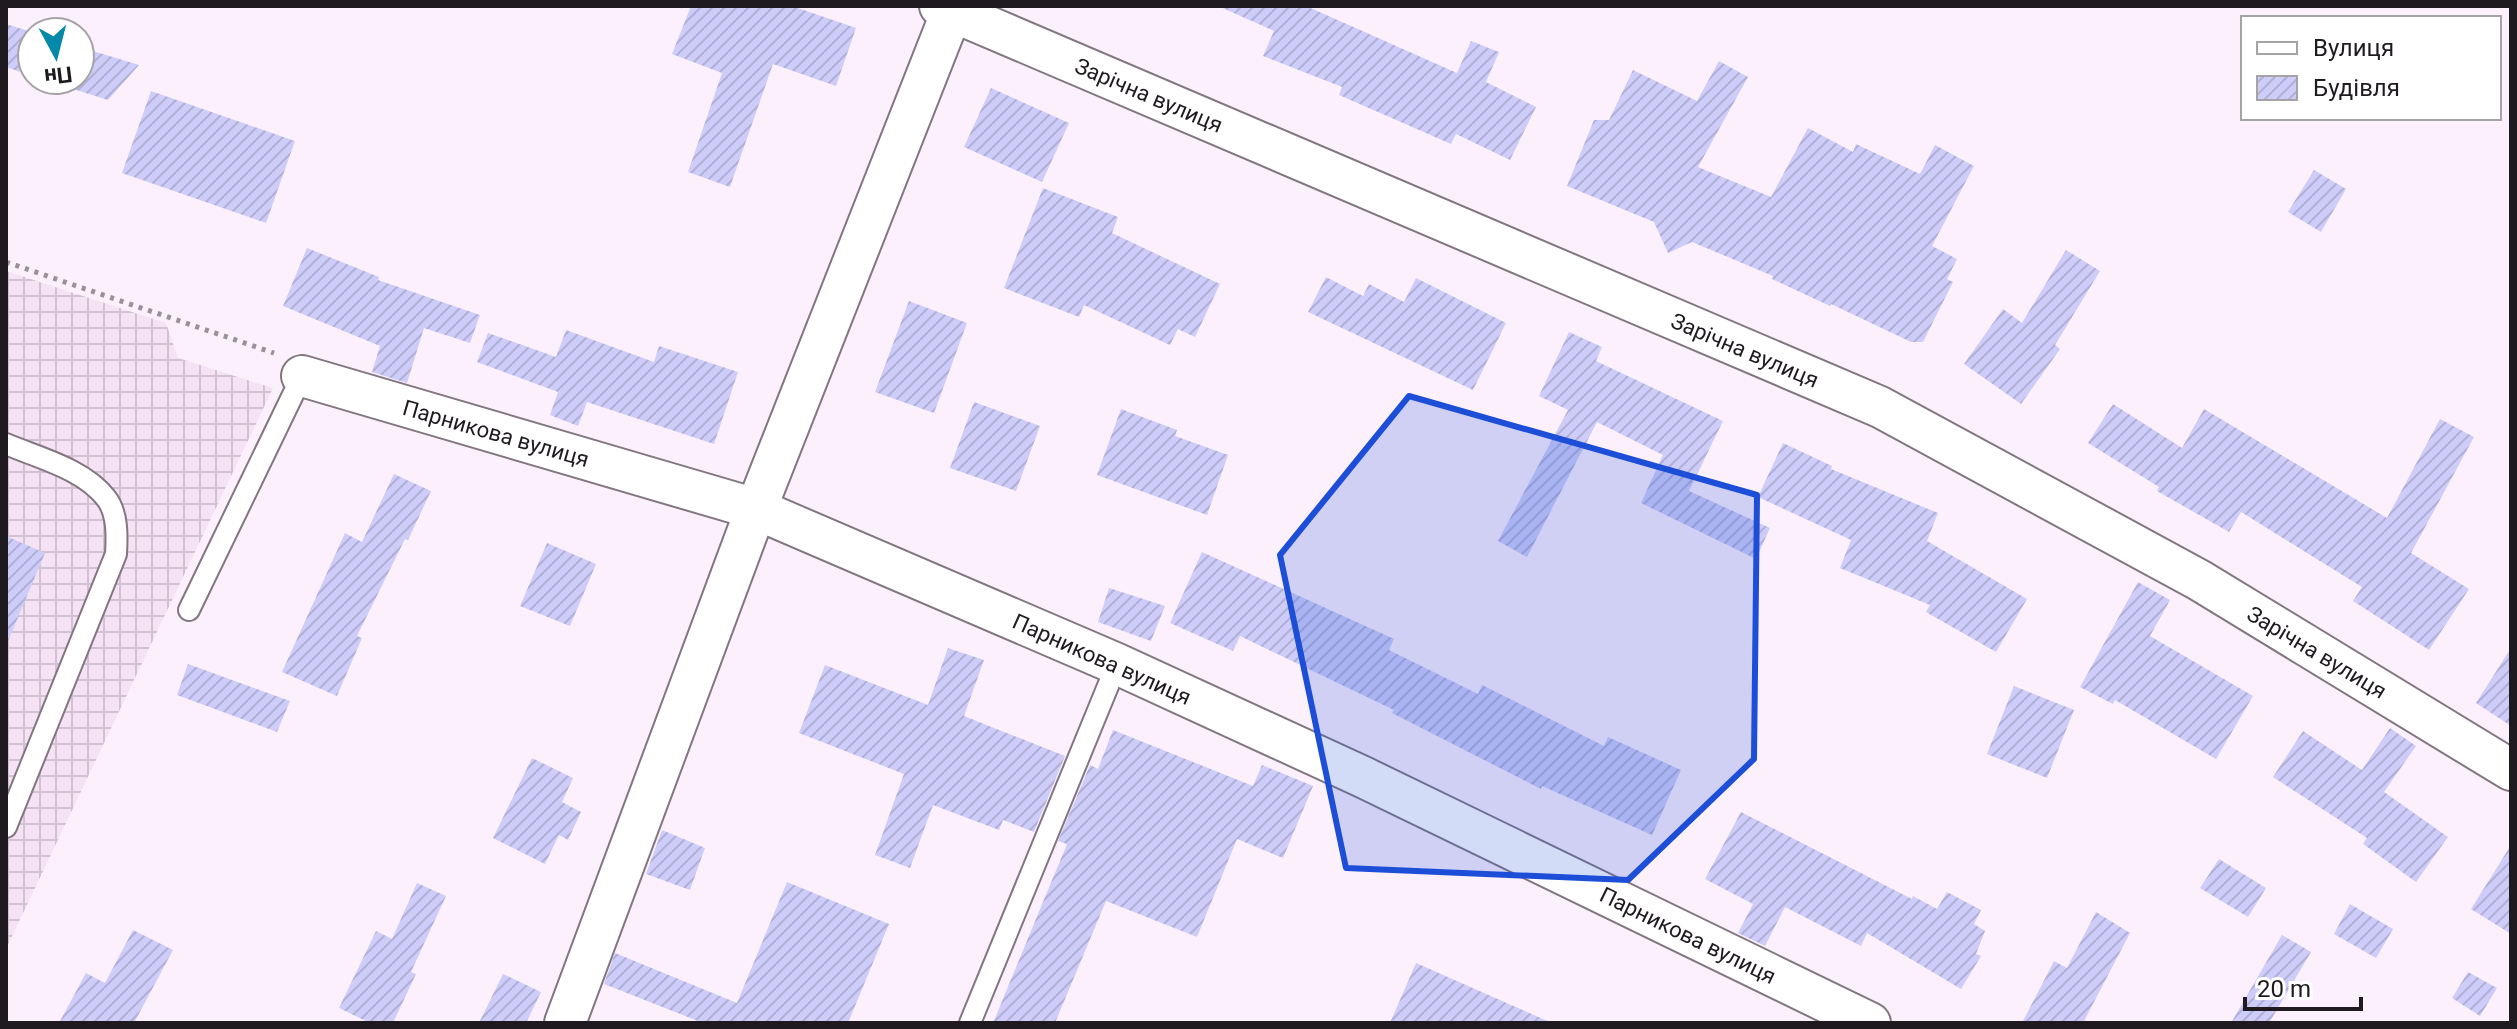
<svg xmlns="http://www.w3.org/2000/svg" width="2517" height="1029" viewBox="0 0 2517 1029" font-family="Roboto,sans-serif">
<defs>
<pattern id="industrial-grid" width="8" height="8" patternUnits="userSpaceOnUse" patternTransform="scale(2)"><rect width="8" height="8" fill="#f5e2f4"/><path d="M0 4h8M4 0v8" fill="none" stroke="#d2c1d1"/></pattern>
<pattern id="building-hatch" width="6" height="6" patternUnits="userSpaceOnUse" patternTransform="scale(2)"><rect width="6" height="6" fill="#cecdfa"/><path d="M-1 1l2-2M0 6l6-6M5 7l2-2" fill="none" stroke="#b0afd6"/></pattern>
</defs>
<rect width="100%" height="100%" fill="#fdf0fd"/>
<!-- industrial -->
<path fill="url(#industrial-grid)" d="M6 271 166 323 178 358 273 388 6 949Z"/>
<!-- building -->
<path fill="url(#building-hatch)" d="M691 6H792L856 28 836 86 773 64 730 187 688 172 722 73 672 54Z
M1218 6H1306L1457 73 1471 41 1499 52 1486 82 1536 107 1510 160 1456 134 1451 144 1339 95 1342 87 1263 56 1274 31Z
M6 24 32 32V76L6 67Z
M80 47 139 65 108 100 45 80H80Z
M1719 61 1748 77 1698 167 1771 197 1808 128 1853 152 1856 144 1920 174 1935 145 1974 166 1932 246 1957 259 1947 279 1953 282 1923 342H1911L1831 304 1830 306 1772 279 1773 276 1692 242 1668 253 1654 222 1567 186 1594 120H1609L1633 70 1697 101Z
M991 88 1069 123 1042 182 964 147Z
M151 91 295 141 266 223 122 173Z
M2314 170 2346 189 2321 232 2288 212Z
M1043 188 1118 217 1112 233 1220 284 1195 337 1178 329 1170 345 1084 305 1079 317 1004 288Z
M307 248 379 277 378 280 480 315 470 343 424 328 407 383 372 372 380 346 283 306Z
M2066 250 2100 271 2055 345 2060 349 2021 404 1964 364 2003 309 2022 323Z
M1326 277 1363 296 1369 284 1404 302 1416 278 1506 323 1473 390 1308 312Z
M909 301 967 323 934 413 875 392Z
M566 330 654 362 659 346 738 372 714 444 587 402 578 426 550 415 558 392 477 362 488 333 556 357Z
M1569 332 1602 347 1596 361 1723 421 1689 491 1770 528 1756 559 1641 503 1663 455 1597 422 1527 557 1498 541 1568 410 1539 396Z
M974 402 1040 426 1016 491 950 468Z
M2113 404 2182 448 2204 409 2387 518 2440 419 2474 437 2411 553 2469 589 2429 650 2353 601 2362 587 2241 512 2229 532 2157 491 2159 487 2088 443Z
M1121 409 1177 430 1175 436 1228 455 1207 515 1097 475Z
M1783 443 1832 466 1831 469 1938 513 1927 541 2027 599 1996 652 1926 612 1930 605 1840 568 1851 540 1758 497Z
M394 474 431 491 408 540 405 539 357 636 362 638 337 696 282 672 345 533 362 542Z
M6 536 45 553 6 646Z
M547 543 596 564 570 626 520 606Z
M1202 552 1394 639 1389 650 1478 694 1482 685 1604 746 1608 737 1681 770 1652 835 1542 786 1541 789 1392 713 1394 710 1240 636 1233 651 1170 623Z
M2138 582 2170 600 2150 636 2253 696 2216 759 2115 700 2113 704 2080 687Z
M1109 588 1165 606 1151 641 1098 622Z
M948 648 984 660 964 716 1065 756 1034 832 1003 820 999 830 933 805 910 868 875 855 904 774 799 733 825 665 928 705Z
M2511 648V726L2476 703Z
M188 664 290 701 277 732 177 695Z
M2014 686 2074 710 2047 778 1987 754Z
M2390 728 2416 746 2384 792 2448 837 2416 882 2363 844 2367 838 2273 777 2303 731 2362 770Z
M1113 730 1253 786 1262 765 1313 786 1283 858 1237 839 1197 937 1106 901 1055 1023H993L1067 844 1058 841 1090 765 1098 769Z
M532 758 573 778 562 802 581 812 568 840 559 835 545 864 493 838Z
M1741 812 1912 899 1913 896 1937 909 1947 892 1981 910 1974 924 1985 931 1976 954 1981 956 1961 989 1867 933 1861 946 1785 907 1765 946 1738 933 1753 904 1705 879Z
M662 830 705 848 690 890 646 874Z
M2511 845V934L2471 909Z
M2219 859 2266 888 2248 917 2200 888Z
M787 882 889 924 848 1023H703L604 984 615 953 737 1003Z
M417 883 446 896 411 972 416 974 393 1023H370L339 1008 376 931 392 939Z
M2350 904 2393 929 2376 958 2334 934Z
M2096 912 2130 933 2083 1023H2022L2054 961 2067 968Z
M133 930 173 950 134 1023H59L86 973 105 983Z
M2282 935 2311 952 2269 1023H2231Z
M1416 963 1552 1023H1390Z
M2468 972 2497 988 2480 1016 2452 998Z
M503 974 541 992 526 1023H479Z"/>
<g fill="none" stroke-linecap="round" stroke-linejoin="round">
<!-- service casing -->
<g stroke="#827681" stroke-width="24">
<path id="service" d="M6 444C39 458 84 469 106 498 118 513 117 537 116 554L6 827
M189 610 302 376
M970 1023 1117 664"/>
</g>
<!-- minor casing -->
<g stroke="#827681" stroke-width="44">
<path id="minor" d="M940 6 1880 407 2199 580 2511 770
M302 376 756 509 1117 664 1363 777 1870 1023
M565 1023 756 509 952 11"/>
</g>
<!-- path -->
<path stroke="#9a909a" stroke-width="5" stroke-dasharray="4 6" stroke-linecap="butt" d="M6 262 274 353"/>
<!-- service -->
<use href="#service" stroke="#fff" stroke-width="20"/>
<!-- minor -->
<use href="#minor" stroke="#fff" stroke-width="40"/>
</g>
<!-- marked area -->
<path fill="#1d4ed8" fill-opacity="0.2" stroke="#1d4ed8" stroke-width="6" stroke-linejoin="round" d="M1409 396 1757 495 1754 759 1628 880 1346 868 1280 555Z"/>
<g text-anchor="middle" stroke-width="6" stroke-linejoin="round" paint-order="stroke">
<!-- street labels -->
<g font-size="22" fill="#1f1a1f" stroke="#fff">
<text transform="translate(1149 95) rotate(23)" y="8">Зарічна вулиця</text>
<text transform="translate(1745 350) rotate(23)" y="8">Зарічна вулиця</text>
<text transform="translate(496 433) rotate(16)" y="8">Парникова вулиця</text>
<text transform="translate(2317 652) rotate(31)" y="8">Зарічна вулиця</text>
<text transform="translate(1102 659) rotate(24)" y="8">Парникова вулиця</text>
<text transform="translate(1688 935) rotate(26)" y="8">Парникова вулиця</text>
</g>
</g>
<!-- border -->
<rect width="2517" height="1029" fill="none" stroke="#1f1a1f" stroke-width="16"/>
<!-- legend -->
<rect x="2241" y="16" width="260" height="104" fill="#ffffff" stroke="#a5a3a5" stroke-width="2"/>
<rect x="2257" y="42" width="40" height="12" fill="#ffffff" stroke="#a5a3a5" stroke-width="2"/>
<text x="2313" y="56" font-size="24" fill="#1f1a1f">Вулиця</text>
<rect x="2257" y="76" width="40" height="24" fill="url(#building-hatch)" stroke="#a5a3a5" stroke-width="2"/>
<text x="2313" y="96" font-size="24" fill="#1f1a1f">Будівля</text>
<!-- north arrow -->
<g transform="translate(56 56) rotate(173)"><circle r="38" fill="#ffffff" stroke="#a5a3a5" stroke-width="2"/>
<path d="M0-6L14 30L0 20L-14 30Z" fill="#0489aa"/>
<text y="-12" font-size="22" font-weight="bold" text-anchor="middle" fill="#1f1a1f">Пн</text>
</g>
<!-- scale -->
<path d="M2245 997v12h116v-12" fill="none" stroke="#1f1a1f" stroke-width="4"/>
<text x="2257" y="997" font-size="24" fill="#1f1a1f" stroke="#ffffff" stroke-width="6" paint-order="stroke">20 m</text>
</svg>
